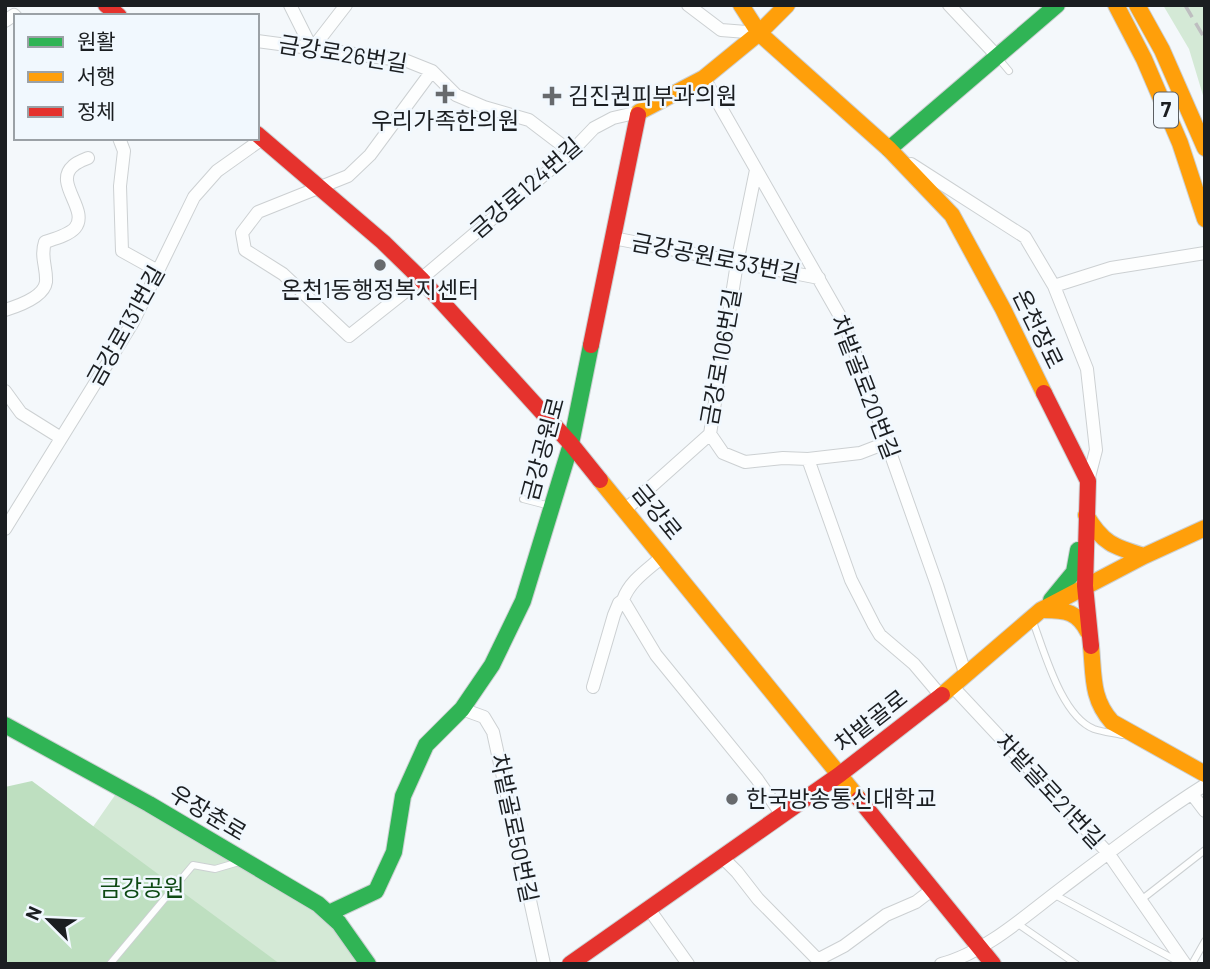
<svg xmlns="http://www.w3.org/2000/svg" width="1210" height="969" viewBox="0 0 1210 969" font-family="Barlow,'Noto Sans KR',sans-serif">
<rect width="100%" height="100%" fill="#f4f8fb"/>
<!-- green -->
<path fill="#d4e9d6" d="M1163 5H1205V102L1189 49Z
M120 788 329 913 366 964H5V953Z"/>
<!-- forest -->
<path fill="#bedfc0" d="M32 781 280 964H5V787Z"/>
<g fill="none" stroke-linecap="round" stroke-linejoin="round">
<!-- lane casing -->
<g stroke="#ccd0d2" stroke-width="8">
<path id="lane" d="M999 59 1009 71
M523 499 550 506
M1032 619C1044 650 1061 716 1094 729 1103 732 1113 733 1122 735
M1055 895 1181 963
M1141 900 1205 850
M1018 924 1076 964
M110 964 193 865 215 869 239 862
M1192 964 1205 941"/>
</g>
<!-- street casing -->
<g stroke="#ccd0d2" stroke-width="14">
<path id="street" d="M290 5 312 49 346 5
M688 5 721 30 759 33
M949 5 997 56
M5 21 14 15 16 17
M257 41 407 61 432 71 456 95 484 107 529 120 571 152
M432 71 370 155 348 176 258 212 242 233 245 250 283 274 349 336 421 279 571 152 594 128 613 118 639 112
M704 78 845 325 937 585 966 676
M119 138 124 151 120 186 122 251 158 271
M911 164 1025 237 1054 286 1087 369 1096 450 1088 481
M613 238 819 278
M1054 286 1111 268 1205 253
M5 310C18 306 44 297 46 282 47 267 40 257 45 242 54 239 69 235 75 228 90 210 53 183 73 166 77 162 83 160 88 158
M5 391 21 413 61 438
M710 434 723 453 745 462 783 458 808 459 851 580 874 625 880 635 914 664 941 696
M808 459 860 453 886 443
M626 509 710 434 737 263 756 170
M5 529 133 322 194 197 217 171 262 139
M623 600C630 580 649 569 663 556
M593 687 614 615 619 603 623 600 656 655 757 779 782 815
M953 687 1108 853 1185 964
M462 709 484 717 493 732 544 964
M1192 794 1205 811
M723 858 737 872 758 899 822 964
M649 909 688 964
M819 959 844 946 886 915 916 902 933 889
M941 964C982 954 1024 917 1058 891 1106 855 1154 817 1205 785"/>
</g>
<!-- fast casing -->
<g stroke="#ccd0d2" stroke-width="18">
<path id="fast" d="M889 149 1057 5
M1051 600 1074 572 1078 550
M5 725 149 804 318 904 339 923 368 964
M329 913 376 891 394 852 403 796 426 745 462 709 492 665 523 601 571 444 591 345"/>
</g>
<!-- slow casing -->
<g stroke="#ccd0d2" stroke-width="18">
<path id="slow" d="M741 5 759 33 889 149 952 215 1003 309 1044 393
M1116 5 1144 59 1180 143 1205 219
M1137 5 1162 50 1205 148
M638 115 639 112 704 78 759 33 787 5
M600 480 859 799
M1086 515C1102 543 1114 547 1144 556
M1044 610C1066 610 1078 612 1088 632
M1091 646C1094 675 1091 699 1112 722L1205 774
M942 695 1041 610 1144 556 1205 528"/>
</g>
<!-- jam casing -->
<g stroke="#ccd0d2" stroke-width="18">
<path id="jam" d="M106 5 119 16
M257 134 383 242 421 279 571 444 600 480
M591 345 638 115
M1044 393 1088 481 1085 586 1091 646
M859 799 993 964
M570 964 839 775 942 695"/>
</g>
<!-- lane -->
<use href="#lane" stroke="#fdfefe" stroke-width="6"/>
<!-- street -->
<use href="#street" stroke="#fdfefe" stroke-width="12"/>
<!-- fast -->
<use href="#fast" stroke="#30b455" stroke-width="16"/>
<!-- slow -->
<use href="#slow" stroke="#ff9f0a" stroke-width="16"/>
<!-- jam -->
<use href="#jam" stroke="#e5322d" stroke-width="16"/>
<!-- rail -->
<path stroke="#bebec0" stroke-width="3.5" stroke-dasharray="14 7" stroke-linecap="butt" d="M1185 5 1205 39"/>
</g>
<!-- markers -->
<g fill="#676a6d" stroke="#f1f8fe" stroke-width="2.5">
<path d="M441.5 83.5h7v7h7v7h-7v7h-7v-7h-7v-7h7z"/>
<path d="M548.5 85.5h7v7h7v7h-7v7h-7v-7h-7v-7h7z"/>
<circle cx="380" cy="265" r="7"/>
<circle cx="732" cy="799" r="7"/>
</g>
<g text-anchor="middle" stroke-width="5" stroke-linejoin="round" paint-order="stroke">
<!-- shield labels -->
<rect fill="#f1f8fe" stroke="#5b5f63" stroke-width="2" x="1154" y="92.5" width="24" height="35" rx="5"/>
<g font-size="21" font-weight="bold" fill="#1b1e21">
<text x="1166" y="117">7</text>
</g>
<!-- street labels -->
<g font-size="23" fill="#1b1e21" stroke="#f1f8fe">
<text transform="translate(343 54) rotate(9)" y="8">금강로26번길</text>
<text transform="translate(526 188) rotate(-41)" y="8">금강로124번길</text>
<text transform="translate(716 258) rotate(11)" y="8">금강공원로33번길</text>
<text transform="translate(126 326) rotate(-61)" y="8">금강로131번길</text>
<text transform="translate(1038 329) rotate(64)" y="8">온천장로</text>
<text transform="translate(721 357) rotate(-80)" y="8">금강로106번길</text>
<text transform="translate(865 387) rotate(69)" y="8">차밭골로20번길</text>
<text transform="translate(543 449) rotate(-75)" y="8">금강공원로</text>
<text transform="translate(657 512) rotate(51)" y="8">금강로</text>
<text transform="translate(871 721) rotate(-38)" y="8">차밭골로</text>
<text transform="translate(1050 791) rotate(47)" y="8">차밭골로21번길</text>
<text transform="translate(208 813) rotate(31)" y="8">우장춘로</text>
<text transform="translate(514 828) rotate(78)" y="8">차밭골로50번길</text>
</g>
<!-- poi labels -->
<g font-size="23" fill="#1b1e21" stroke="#f1f8fe" text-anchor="start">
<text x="568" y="104">김진권피부과의원</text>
<text x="445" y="129" text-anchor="middle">우리가족한의원</text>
<text x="380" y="298" text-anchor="middle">온천1동행정복지센터</text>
<text x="746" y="807">한국방송통신대학교</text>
</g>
<!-- park labels -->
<g font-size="23" fill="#0d4913" stroke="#f1f8fe">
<text x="142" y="896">금강공원</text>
</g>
</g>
<!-- border -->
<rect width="1210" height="969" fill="none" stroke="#1b1e21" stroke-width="14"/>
<!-- legend -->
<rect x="14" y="14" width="245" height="126" fill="#f1f8fe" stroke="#9ba1a6" stroke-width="2"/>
<rect x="28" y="37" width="35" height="10" fill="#30b455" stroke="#9ba1a6" stroke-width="2"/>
<text x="77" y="49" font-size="21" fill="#1b1e21">원활</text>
<rect x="28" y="72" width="35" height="10" fill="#ff9f0a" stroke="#9ba1a6" stroke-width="2"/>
<text x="77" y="84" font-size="21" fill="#1b1e21">서행</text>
<rect x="28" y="107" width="35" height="10" fill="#e5322d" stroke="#9ba1a6" stroke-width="2"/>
<text x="77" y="119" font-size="21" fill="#1b1e21">정체</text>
<!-- north arrow -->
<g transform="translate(49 920) rotate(294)" stroke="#f1f8fe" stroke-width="5" paint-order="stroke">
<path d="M0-5L12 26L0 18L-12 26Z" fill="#1b1e21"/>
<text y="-10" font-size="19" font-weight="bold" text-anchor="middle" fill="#1b1e21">N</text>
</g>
</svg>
